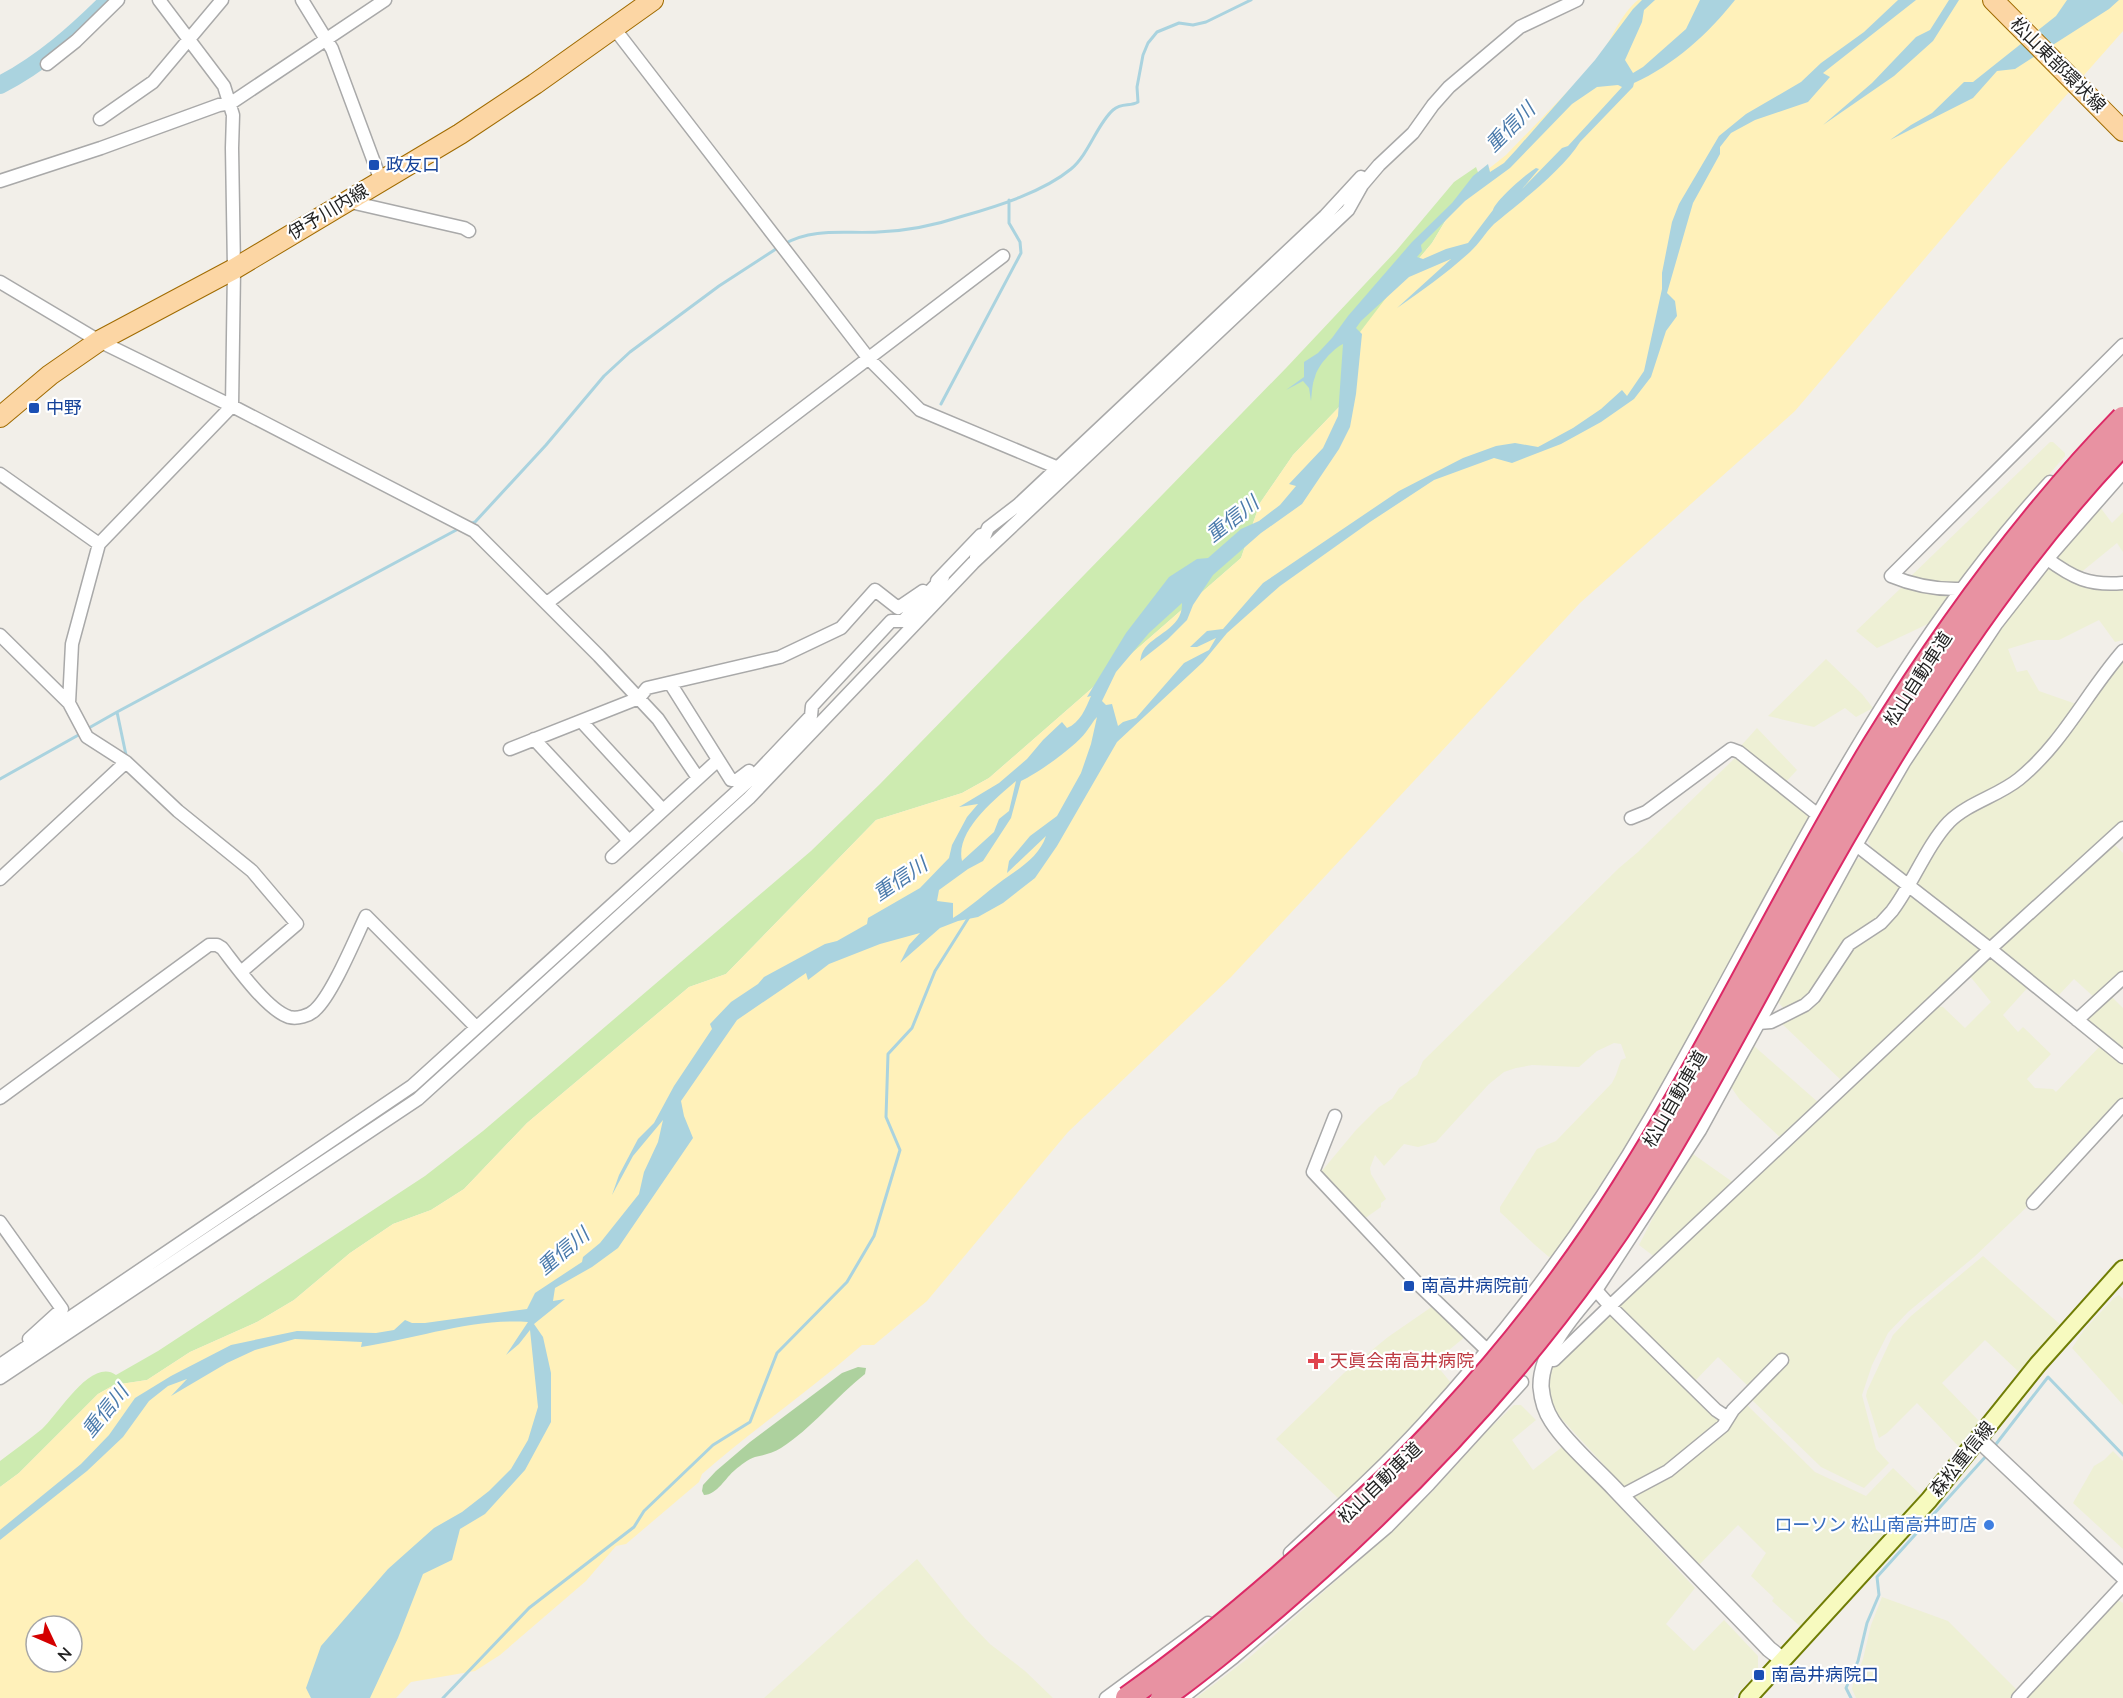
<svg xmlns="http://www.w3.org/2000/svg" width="2123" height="1698" viewBox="0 0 2123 1698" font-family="'Nunito Sans','Noto Sans JP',sans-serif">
<rect width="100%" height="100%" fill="#f2efe9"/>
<!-- farmland -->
<path fill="#eef0d5" d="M2050 442H2053L2065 453V456L2011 518 1962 583 1939 585 1910 577Z
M2100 507 2112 523 2123 512V552L2117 543 2079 574 2058 560 2057 558Z
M2048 567 2123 586V640L2115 642 2099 620 2059 640H2037L2008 649 2017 672 2027 670 2039 691 2079 705 2065 728 2018 776 1954 814 1909 879 1871 847 1868 841 1870 835 1915 756 1947 704 2009 617Z
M1902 587 1922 591 1949 593 1950 596 1932 622 1877 648 1856 631Z
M2123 658V820L1996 936 1987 940 1913 882 1951 825 2009 790Z
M1826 659 1862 694 1873 708 1856 717 1845 708 1814 727 1768 716Z
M1757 728 1797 770 1784 784 1739 748Z
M1737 756 1810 814 1809 818 1684 1048 1639 1126 1554 1255 1549 1257 1535 1245 1500 1212V1207L1537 1149 1556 1141 1612 1083 1616 1075 1621 1060 1626 1058 1621 1044 1614 1043 1597 1051 1579 1067 1532 1065 1516 1068 1504 1072 1489 1084 1436 1142 1418 1147 1404 1144 1384 1166 1375 1155 1370 1168 1371 1174 1386 1199 1381 1203V1207L1364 1219 1321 1172 1356 1130 1379 1107 1392 1099 1399 1088 1417 1075 1423 1061 1619 868 1638 852Z
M2113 843 2123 853V973L2095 998 2074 979 2057 997 2003 952 2001 946Z
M1863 857 1904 886 1881 918 1812 993 1786 1011 1777 1001 1854 860Z
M1913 893 1977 944 1978 950 1976 954 1842 1081 1780 1022 1802 1012 1848 952 1895 915Z
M1991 957 2030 985 2003 1015 2018 1032 2023 1027 2051 1054 2027 1079 2035 1088 2053 1089 2056 1092 2102 1044 2123 1062V1100L2027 1202 2029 1205 1974 1257 1908 1312 1888 1333 1872 1365 1862 1395 1876 1449 1889 1463 1864 1488 1821 1467 1751 1399 1749 1387 1718 1357 1693 1383 1618 1306 1935 1006 1943 1007 1965 1028 1991 1002 1969 975Z
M2110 995 2123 1008V1052L2089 1021V1017Z
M1754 1046 1819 1103 1782 1139 1740 1100 1731 1087Z
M1693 1154 1734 1183 1656 1258 1639 1245 1663 1198 1673 1186 1686 1162Z
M1983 1256 2062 1326 2020 1373 1985 1340 1942 1383 1981 1423 1963 1447H1959L1917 1403 1887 1433 1879 1438 1866 1396 1867 1391 1893 1335 1911 1316Z
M2119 1295 2123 1299V1405L2072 1348 2084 1330 2114 1298Z
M1433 1306 1465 1337 1434 1362 1451 1383 1345 1498 1339 1499 1276 1439 1344 1373 1388 1337Z
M1611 1311 1719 1421 1667 1465 1626 1489 1559 1416 1551 1403 1548 1388 1550 1370Z
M1746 1404 1815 1472 1866 1496 1893 1468 1923 1497 1802 1628 1772 1601 1774 1598 1751 1576 1766 1553 1738 1525 1698 1566 1631 1495 1731 1421Z
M1514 1405H1521L1536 1420 1512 1440 1533 1470 1562 1447 1576 1460 1695 1588 1666 1624 1694 1651 1724 1620 1758 1656V1671L1733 1698H1196L1251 1656 1365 1555 1433 1491 1488 1430Z
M2113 1451 2123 1461V1549L2073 1503 2094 1466 2104 1460Z
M917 1559 965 1618 990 1644 1025 1671 1053 1698H764Z
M1882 1597 1948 1621 2025 1698H1856L1852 1689 1853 1684 1863 1659 1871 1625Z
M2118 1600 2123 1603V1698H2026Z"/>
<!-- grass -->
<path fill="#cdebb0" d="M1476 167 1479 175 1466 186 1432 243 1389 294 1345 374 1339 407 1293 455 1260 503 1241 558 989 778 962 793 876 820 726 974 689 987 527 1123 464 1189 431 1210 393 1224 350 1253 294 1300 257 1322 190 1352 147 1380 114 1385 98 1394 19 1473 0 1487V1461C14 1450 29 1440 42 1429 58 1415 91 1357 116 1375L158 1351 425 1176 483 1131 811 851 880 784 1287 367 1396 251 1454 182Z"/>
<!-- forest -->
<path fill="#add19e" d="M858 1367 866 1368 865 1374C836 1397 811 1429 781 1448 773 1453 764 1455 755 1457 748 1459 741 1465 735 1470 726 1477 717 1495 704 1495L702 1491 703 1485 716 1471 750 1442 842 1373Z"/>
<!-- sand -->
<path fill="#fff1ba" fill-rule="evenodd" d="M1638 0H2123V31L2001 169 1795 411 1580 603 1231 977 1068 1132 927 1301 874 1345H862C810 1390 754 1429 702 1474L699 1482 626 1544 616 1546 586 1581 500 1655 475 1671 411 1682 396 1698H0V1487L19 1473 98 1394 114 1385 147 1380 190 1352 257 1322 294 1300 350 1253 393 1224 431 1210 464 1189 527 1123 689 987 726 974 876 820 962 793 989 778 1241 558 1260 503 1293 455 1339 407 1345 374 1357 336 1389 294 1432 243 1467 186 1506 155 1597 61C1611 41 1619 16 1638 0ZM36 1626H72V1662H36Z"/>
<!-- water -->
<path fill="#aad3df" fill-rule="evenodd" d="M1642 0H1655L1644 10 1642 22 1625 60 1633 73 1643 67 1686 29 1700 0H1735C1708 34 1674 65 1634 83L1633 87 1580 142C1563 170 1519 203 1494 224 1485 233 1479 244 1470 252 1447 273 1423 290 1397 308L1451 259 1409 277 1361 321 1356 328 1362 334 1356 394 1350 427 1339 449 1302 504 1261 533 1213 575 1193 605 1187 620 1168 639 1140 661C1141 658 1141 654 1143 651 1153 634 1183 629 1182 603L1149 633 1116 672 1102 701 1106 705 1112 704 1118 726 1123 722 1136 718 1184 663 1209 650 1216 638 1197 647H1190L1207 631 1223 629 1263 583 1399 491 1463 458 1496 446 1515 443 1538 447 1573 428 1601 409 1622 390 1627 396 1644 371 1662 289V273L1672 222 1679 204 1719 136 1746 114 1801 82 1821 63 1864 32 1898 0H1916L1823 73 1830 77 1808 102 1755 120 1731 133 1720 147V154L1693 203 1667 293 1675 301 1677 316 1666 331 1651 377 1634 399 1601 422 1561 444 1512 463 1494 458 1434 480 1370 522 1280 586 1227 633 1203 662 1117 742 1057 846 1035 878 1003 903 978 917 958 921 940 928 900 963 909 945 920 933 880 944 829 964 808 980 806 973 737 1020 681 1101 684 1116 693 1138 618 1248 592 1267 555 1288 553 1301 565 1299 534 1324 543 1337 551 1373V1422L525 1470 485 1514 460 1529 452 1560 423 1574 398 1638 370 1698H311L306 1688 321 1646 388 1569 434 1528 462 1512 489 1491 511 1469 528 1440 538 1407 530 1330 519 1344 506 1355 528 1322C472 1318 416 1339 361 1347L362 1342 295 1339 255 1350 227 1363 171 1396 187 1379 168 1386 149 1401 123 1437 87 1471 0 1540V1530L81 1464 109 1435 135 1398 171 1376 231 1345 297 1331 376 1333 394 1330 405 1320 412 1323H425L527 1309 535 1293 582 1262 583 1257 600 1243 639 1194 644 1172 658 1142 663 1120 633 1156 612 1195 619 1175 638 1139 654 1123 674 1086 712 1029 710 1024 731 1002 758 984 764 977 825 944 837 941 867 924 868 918 920 888 949 858 952 845 967 817 978 804 959 807 999 783 1027 759 1043 740 1062 722 1067 728C1080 723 1086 708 1091 696L1087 697 1126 633 1169 577 1197 559 1208 558 1241 529 1259 521 1280 505 1296 486 1289 484 1323 448 1338 416 1343 344C1333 349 1318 365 1315 377 1312 384 1312 393 1311 401L1309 388 1303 381 1286 390 1304 377V362L1318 353 1332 338 1348 316 1412 242 1452 203 1473 176 1488 164 1490 172 1504 163 1516 150 1595 60 1633 9ZM1618 85 1622 87 1568 146 1562 148 1522 189 1539 169 1536 168C1527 173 1495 201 1493 210L1468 243 1446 249 1423 259 1417 257 1422 251 1421 245 1465 201 1510 168 1572 104 1597 87ZM1097 717 1091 744 1081 773 1057 816 1030 836 1009 861 1007 873 1046 836C1039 857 1020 868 1003 880 986 892 971 907 953 918V903L937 901 939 890 968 869 983 861 1011 818 1021 781C1038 773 1075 747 1086 732 1090 727 1093 721 1097 717ZM1016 781 1009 811 999 819 994 832 962 861C955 831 995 799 1016 781Z
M1949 0H1959L1933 41 1894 76 1823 125 1872 83 1916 37 1930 30Z
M2067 0H2119L2109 9 2015 69 1997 71 1973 98 1890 140 1911 125 1932 113 1964 82H1973L2056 16Z"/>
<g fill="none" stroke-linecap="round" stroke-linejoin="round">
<!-- stream -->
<path stroke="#aad3df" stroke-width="3" d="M784 244C814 227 846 234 878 232 907 231 936 225 963 216 998 206 1043 192 1071 169 1089 154 1097 124 1113 110 1122 102 1130 107 1138 102L1137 87 1143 55 1148 43 1157 32 1179 23 1193 25 1206 22 1251 0
M941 404 1021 253 1020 242 1009 223V200
M468 525 475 522 546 445 604 376 630 352 719 286 779 247
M87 729 117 712
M124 756 126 755 117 712 460 528
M0 779 82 733
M1993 1448 2048 1377 2123 1455
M443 1698 529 1608 634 1527 644 1511 713 1445 750 1422 777 1353 847 1282 874 1236 900 1150 886 1117 888 1054 912 1028 935 971 969 917
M1851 1698 1846 1688 1858 1661 1867 1623 1879 1595 1877 1577 1987 1455"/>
<!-- river -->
<path stroke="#aad3df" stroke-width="18" d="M0 85C41 64 76 33 109 0"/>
<!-- minor casing -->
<g stroke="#a9a9a9" stroke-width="15">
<path id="minor" d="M302 0 332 49 381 181
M614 28 869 359 920 410 1056 467
M47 64 76 41 118 0
M100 119 153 82 222 0
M0 181 101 148 219 105 231 103 385 0
M346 201 464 228 469 231
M0 282 99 341 232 406 474 531 599 656 658 719 698 778
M0 474 99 544
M976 557 988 528 1018 505 1325 216 1361 177
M2046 558C2073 578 2089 586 2123 583
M937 581 981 535
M1962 589C1936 590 1915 586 1891 576L2123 345
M547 603 1003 256
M0 635 69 703 87 737 126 762 178 811 252 871 297 924 241 972
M670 683 731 780H737L749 771
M69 703 72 644 99 544 232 406 234 269 232 148 233 115 224 86 159 0
M581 721 662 809
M534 739 629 841
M510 749 639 698 647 688 780 657 841 628 875 590 898 608 923 591
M1631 818 1646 812 1731 749 1739 752 1818 815
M1855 844 1990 949 2123 1057
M612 857 717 761
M0 879 126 762
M2077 1020 2123 978
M1758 1023 1771 1022 1805 1005 1814 997 1849 944 1881 923 1892 911C1912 885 1927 845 1949 822 1968 803 1998 796 2019 779 2063 743 2087 692 2123 651
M0 1098 209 945H217L222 948C236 966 267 1010 289 1017 297 1019 309 1016 315 1010 332 995 355 939 366 916L476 1027
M1335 1116 1313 1172 1420 1286 1491 1354
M2033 1203 2123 1105
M0 1222 62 1309 29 1339
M1595 1289 1610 1306 1990 949 2123 828
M1546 1360H1554L1610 1306 1716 1410 1728 1418
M0 1365 412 1086 754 776 811 716 812 706 891 621H903L943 577
M0 1378 418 1099 749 798 973 563 1348 210 1362 185 1379 165 1413 133 1433 105 1449 87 1520 27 1577 0
M1621 1496 1668 1471 1723 1426 1733 1410 1782 1360
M1290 1553C1335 1511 1382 1469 1423 1424 1510 1329 1588 1226 1652 1115 1776 900 1880 666 2050 482
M1106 1698 1208 1623
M1182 1698 1234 1657 1387 1527 1429 1484 1522 1382
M2018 1698 2123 1585"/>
</g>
<!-- tertiary casing -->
<g stroke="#a9a9a9" stroke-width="18">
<path id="tertiary" d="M1978 1439 2123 1576
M1783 1660 1769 1649C1717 1595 1665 1542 1614 1488 1595 1468 1566 1443 1552 1421 1546 1412 1542 1398 1541 1387 1540 1352 1573 1314 1595 1289L1699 1129 1855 844 1903 761 1995 623 2046 558 2123 470"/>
</g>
<!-- secondary casing -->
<g stroke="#707d05" stroke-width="20">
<path id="secondary" d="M1748 1698 1929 1500 2038 1364 2123 1269"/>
</g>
<!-- primary casing -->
<g stroke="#a06b00" stroke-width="22">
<path id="primary" d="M1993 0 2123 131
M0 417 50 375 99 341 234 269 460 134 535 84 653 0"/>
</g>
<!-- minor -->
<use href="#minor" stroke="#fff" stroke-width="12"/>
<!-- tertiary -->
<use href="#tertiary" stroke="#fff" stroke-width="15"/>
<!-- secondary -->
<use href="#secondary" stroke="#f7fabf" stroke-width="16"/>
<!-- primary -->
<use href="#primary" stroke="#fcd6a4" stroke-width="20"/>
<!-- motorway-bridge casing -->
<g stroke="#dc2a67" stroke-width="26" stroke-linecap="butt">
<path id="motorway-bridge" d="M1127 1698C1192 1652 1253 1601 1312 1548 1359 1505 1406 1463 1448 1416 1513 1346 1572 1269 1623 1188 1714 1045 1786 890 1874 745 1946 628 2028 516 2123 418
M1162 1698C1218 1658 1271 1612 1322 1566 1443 1456 1552 1335 1640 1197 1707 1090 1763 978 1825 869 1910 719 2003 570 2123 444"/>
</g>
<!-- motorway-bridge -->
<use href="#motorway-bridge" stroke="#e892a2" stroke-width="22"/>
</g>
<!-- markers -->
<g fill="#1a4fb4" stroke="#fff" stroke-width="2">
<rect x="368" y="159" width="12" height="12" rx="3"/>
<rect x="28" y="402" width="12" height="12" rx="3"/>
<rect x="1403" y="1280" width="12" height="12" rx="3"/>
<rect x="1753" y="1669" width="12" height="12" rx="3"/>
</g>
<path fill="#e0444e" stroke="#fff" stroke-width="2" d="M1313 1352h6v6h6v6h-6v6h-6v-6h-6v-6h6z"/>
<circle fill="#3f7fe0" stroke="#fff" stroke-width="2" cx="1989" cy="1525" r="6"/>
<g text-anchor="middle" stroke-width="4.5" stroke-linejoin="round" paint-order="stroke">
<!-- street labels -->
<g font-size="18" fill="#222" stroke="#fff">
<text transform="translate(2058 65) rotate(45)" y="6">松山東部環状線</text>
<text transform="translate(328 212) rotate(-31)" y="6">伊予川内線</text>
<text transform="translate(1918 679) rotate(-57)" y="6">松山自動車道</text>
<text transform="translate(1675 1099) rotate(-60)" y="6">松山自動車道</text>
<text transform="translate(1962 1459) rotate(-51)" y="6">森松重信線</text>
<text transform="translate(1380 1483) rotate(-44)" y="6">松山自動車道</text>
</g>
<!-- transit labels -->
<g font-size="18" fill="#164399" stroke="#fff" text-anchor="start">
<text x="386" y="171">政友口</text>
<text x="46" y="414">中野</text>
<text x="1421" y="1292">南高井病院前</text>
<text x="1771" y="1681">南高井病院口</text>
</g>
<!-- health labels -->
<g font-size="18" fill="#be3a42" stroke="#fff" text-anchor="start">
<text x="1330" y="1367">天眞会南高井病院</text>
</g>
<!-- shop labels -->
<g font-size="18" fill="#366cbe" stroke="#fff" text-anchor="end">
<text x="1977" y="1531">ローソン 松山南高井町店</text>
</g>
<!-- water labels -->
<g font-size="20" font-style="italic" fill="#4a7aab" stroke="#fff">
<text transform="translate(1510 127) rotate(-45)" y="7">重信川</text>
<text transform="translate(1232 519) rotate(-38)" y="7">重信川</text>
<text transform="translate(900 879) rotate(-34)" y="7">重信川</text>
<text transform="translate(563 1251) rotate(-40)" y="7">重信川</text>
<text transform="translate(105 1411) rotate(-51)" y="7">重信川</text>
</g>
</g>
<!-- north arrow -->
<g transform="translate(54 1644) rotate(134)"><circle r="28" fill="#ffffff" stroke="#a7a7a7" stroke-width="1.5"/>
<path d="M0-4.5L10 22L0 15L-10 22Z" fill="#d40000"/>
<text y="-9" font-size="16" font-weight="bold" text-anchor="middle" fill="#222222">N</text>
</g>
</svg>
